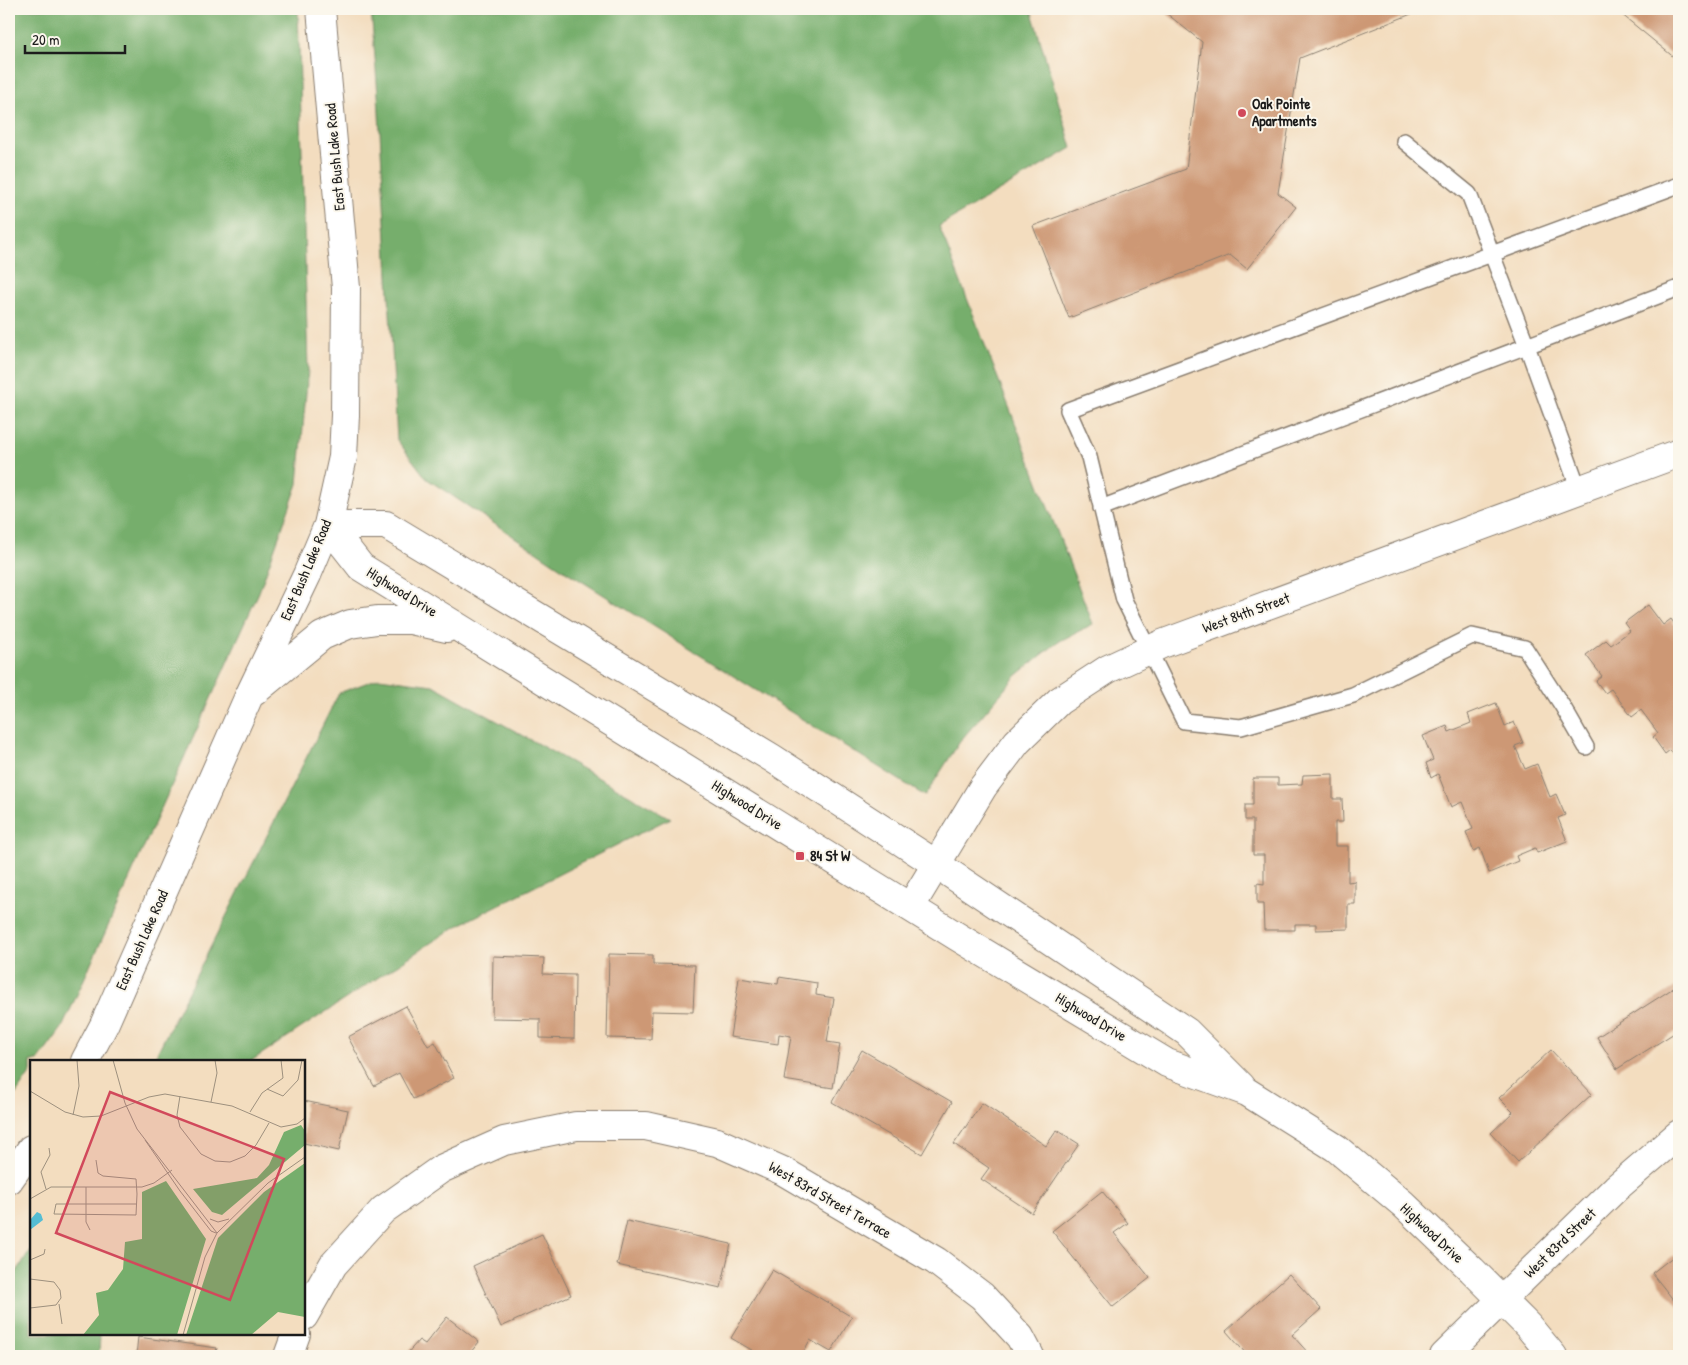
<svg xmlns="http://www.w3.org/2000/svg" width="1688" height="1365" viewBox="0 0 1688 1365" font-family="'Patrick Hand',sans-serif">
<rect width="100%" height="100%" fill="#fbf7ec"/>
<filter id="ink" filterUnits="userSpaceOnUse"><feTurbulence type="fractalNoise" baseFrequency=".02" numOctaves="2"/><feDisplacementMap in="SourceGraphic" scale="10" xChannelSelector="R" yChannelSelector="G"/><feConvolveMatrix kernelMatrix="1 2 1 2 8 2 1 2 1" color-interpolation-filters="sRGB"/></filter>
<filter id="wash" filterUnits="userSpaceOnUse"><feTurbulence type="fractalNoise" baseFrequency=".0096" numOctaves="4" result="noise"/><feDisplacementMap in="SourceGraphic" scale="20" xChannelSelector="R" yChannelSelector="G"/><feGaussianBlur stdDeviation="1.12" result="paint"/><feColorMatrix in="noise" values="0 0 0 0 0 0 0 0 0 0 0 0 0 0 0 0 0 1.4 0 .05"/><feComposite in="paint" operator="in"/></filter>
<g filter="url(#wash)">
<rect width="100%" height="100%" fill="#f3ddbf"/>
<!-- forest -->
<path fill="#76ae6c" stroke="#496544" d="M9 9H298L308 370 298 484 259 592 62 1028 38 1061H31V1072L9 1104Z
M371 9H1031L1072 148 939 226 1093 624 1058 642 1016 676 961 740 925 796 567 572 427 479 397 440 378 95Z
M379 678 433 685 670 818 455 927 251 1061H153L339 693Z
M31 1250V1334H100L99 1356H9V1283Z"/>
<g id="blocks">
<!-- building -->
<path fill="#cd9874" d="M1161 9H1424L1300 58 1278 193 1296 207 1247 269 1230 255 1069 318 1033 226 1186 169 1202 42Z
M1615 9H1679V55L1676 59Z
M1648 605 1663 625 1671 619 1679 630V762L1670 750 1665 754 1653 737 1658 733 1641 710 1632 717 1611 689 1605 693 1596 681 1602 676 1586 655 1606 640 1611 645 1630 631 1624 623Z
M1496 703 1505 726 1514 722 1523 743 1515 746 1525 769 1537 764 1550 797 1556 794 1565 815 1558 818 1567 841 1537 853 1535 848 1516 856 1518 861 1489 873 1480 848 1474 851 1466 832 1473 829 1462 802 1451 807 1438 774 1431 778 1426 763 1433 760 1423 736 1447 726 1449 732 1471 723 1468 714Z
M1333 774V799H1342L1343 822H1335V846H1348V882L1355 881V904H1348V929L1316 930V924H1295V930H1264L1263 904H1257V883L1264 884V855H1253V820H1245V805H1253V778H1278V785L1302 784 1303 775Z
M609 954 653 955V964L695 965 693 1012 652 1011 651 1039 607 1038Z
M493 956 544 958 543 974 575 975 574 1039 540 1038V1019L492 1018Z
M779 977 817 983 816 995 834 998 827 1042 840 1044 833 1088 784 1080 791 1036 779 1034 778 1044 730 1037 739 978 778 984Z
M1675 987 1679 993V1030L1617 1069 1597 1037Z
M406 1006 428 1046 435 1042 454 1078 413 1099 399 1073 374 1086 348 1037Z
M862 1050 952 1102 922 1154 832 1102Z
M1551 1050 1592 1094 1518 1162 1491 1133 1513 1112 1499 1098Z
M304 1101 348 1110 339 1151 304 1143Z
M982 1103 1046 1146 1057 1130 1079 1144 1032 1213 981 1179 989 1168 954 1144Z
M1102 1191 1128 1223 1114 1233 1150 1278 1113 1307 1052 1231Z
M627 1221 731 1244 721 1288 617 1265Z
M542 1234 571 1295 501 1327 473 1266Z
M1679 1252V1307L1652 1273Z
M772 1270 852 1317 831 1352 810 1340 801 1356H762L731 1338Z
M1289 1274 1321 1309 1292 1335 1311 1356H1248L1226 1331Z
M447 1317 479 1342 470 1353 473 1356H405L419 1340 425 1344Z
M138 1337 217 1348 215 1356H136Z"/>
</g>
</g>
<g filter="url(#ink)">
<use href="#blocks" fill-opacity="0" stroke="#887c6e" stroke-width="1"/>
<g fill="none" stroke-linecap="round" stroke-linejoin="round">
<!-- service casing -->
<g stroke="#887c6e" stroke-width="18">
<path id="service" d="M1404 141 1469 194 1527 346 1579 490
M1101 508 1679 288
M1586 747 1563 707 1525 648 1472 636 1353 695 1241 727 1184 721 1124 600 1089 457 1068 410 1679 185"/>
</g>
<!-- minor casing -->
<g stroke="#887c6e" stroke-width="30">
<path id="minor" d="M911 906 983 787 1017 742 1059 701 1108 669 1162 644 1679 453
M304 1316 333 1265 383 1210 441 1169 504 1141 576 1126H646L717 1142 783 1171 936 1261 982 1296 1020 1337 1030 1356
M288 1356 296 1334
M1444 1356 1616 1188 1679 1134"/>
</g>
<!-- tertiary casing -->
<g stroke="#887c6e" stroke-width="30">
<path id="tertiary" d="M328 525 361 567 958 937 1167 1063 1247 1092 1336 1148 1403 1204 1472 1270 1528 1326 1553 1356
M328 525H386L772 758 936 864 1187 1032 1241 1086
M254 692 322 636 350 624 377 620H411L447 628
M85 1061 104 1025 249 696 307 575 328 525 343 457 345 415 346 288 321 9
M9 1180 31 1149"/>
</g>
<!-- service -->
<use href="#service" stroke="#fff" stroke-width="15"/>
<!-- minor -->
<use href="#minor" stroke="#fff" stroke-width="28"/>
<!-- tertiary -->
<use href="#tertiary" stroke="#fff" stroke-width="28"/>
</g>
</g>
<!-- markers -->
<g fill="#d1495b" stroke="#fbf7ec" stroke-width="2">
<circle cx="1242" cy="113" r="5"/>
<rect x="795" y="851" width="10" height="10" rx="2.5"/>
</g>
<g text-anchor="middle" stroke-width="4" stroke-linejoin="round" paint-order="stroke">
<!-- poi labels -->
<g font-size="15" font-weight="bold" fill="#1c1c1c" stroke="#fbf7ec" text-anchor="start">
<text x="1252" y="109">Oak Pointe<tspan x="1252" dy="17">Apartments</tspan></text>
<text x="810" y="861">84 St W</text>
</g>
<!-- street labels -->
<g font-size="15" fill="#1c1c1c" stroke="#fbf7ec">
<text transform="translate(335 157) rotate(-95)" y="5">East Bush Lake Road</text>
<text transform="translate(306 570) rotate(-67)" y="5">East Bush Lake Road</text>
<text transform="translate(402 592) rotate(32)" y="5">Highwood Drive</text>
<text transform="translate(1246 613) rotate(-20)" y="5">West 84th Street</text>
<text transform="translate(747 805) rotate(32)" y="5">Highwood Drive</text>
<text transform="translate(142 940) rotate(-66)" y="5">East Bush Lake Road</text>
<text transform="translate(1091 1017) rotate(31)" y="5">Highwood Drive</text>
<text transform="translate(830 1200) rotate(30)" y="5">West 83rd Street Terrace</text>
<text transform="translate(1432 1233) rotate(43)" y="5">Highwood Drive</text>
<text transform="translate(1560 1243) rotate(-44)" y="5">West 83rd Street</text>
</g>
</g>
<!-- overview -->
<g transform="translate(30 1060)">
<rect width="275" height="275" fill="#f3ddbf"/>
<path d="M271 65 275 71V85L192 155 182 152 163 129 227 118 239 105 254 72ZM275 103V257L248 252 221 275H156L188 178 234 132ZM136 121 176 179 147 275H53L69 255 66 233 78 230 93 209 95 182 112 179V132Z" fill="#76ae6c"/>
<path d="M7 152 11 154 13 160 0 170V160Z" fill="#55bdd3"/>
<path fill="none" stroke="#9d907e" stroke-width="1" d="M83 0 95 43 107 69 187 173M237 29 253 36 268 20 272 0M0 31 35 52 53 57 71 56 119 37 135 34 202 46 251 67 267 64 275 58M150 36 147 55 150 67 171 94 185 101 200 102 215 96 226 85 239 63M181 42 187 13 185 0M220 52 232 33 253 18 251 0M43 55 49 26 47 0M115 80 150 131 181 171 186 173M66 100 68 113 73 116 106 119 107 134 106 155 24 154 26 144H106M56 127V162L60 170M16 129 11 112 20 95 19 88M0 139 21 127H112L124 123 142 110M180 159 188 162 199 159M0 200 14 194 15 189M0 219 24 222 30 230 31 238 26 245 0 248M29 244 32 264M153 275 175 197 187 173 238 123 275 97"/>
<path fill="#d1495b" fill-opacity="0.15" stroke="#d1495b" stroke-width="2.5" d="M80 32 254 99 200 240 26 173Z"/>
<rect width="275" height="275" fill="none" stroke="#1c1c1c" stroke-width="2.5"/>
</g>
<!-- margin -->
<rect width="1688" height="1365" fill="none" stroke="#fbf7ec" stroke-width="30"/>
<!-- scale -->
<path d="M25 45v8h100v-8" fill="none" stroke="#1c1c1c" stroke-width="2.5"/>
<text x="32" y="45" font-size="15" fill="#1c1c1c" stroke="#fbf7ec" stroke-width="4" paint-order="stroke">20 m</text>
</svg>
